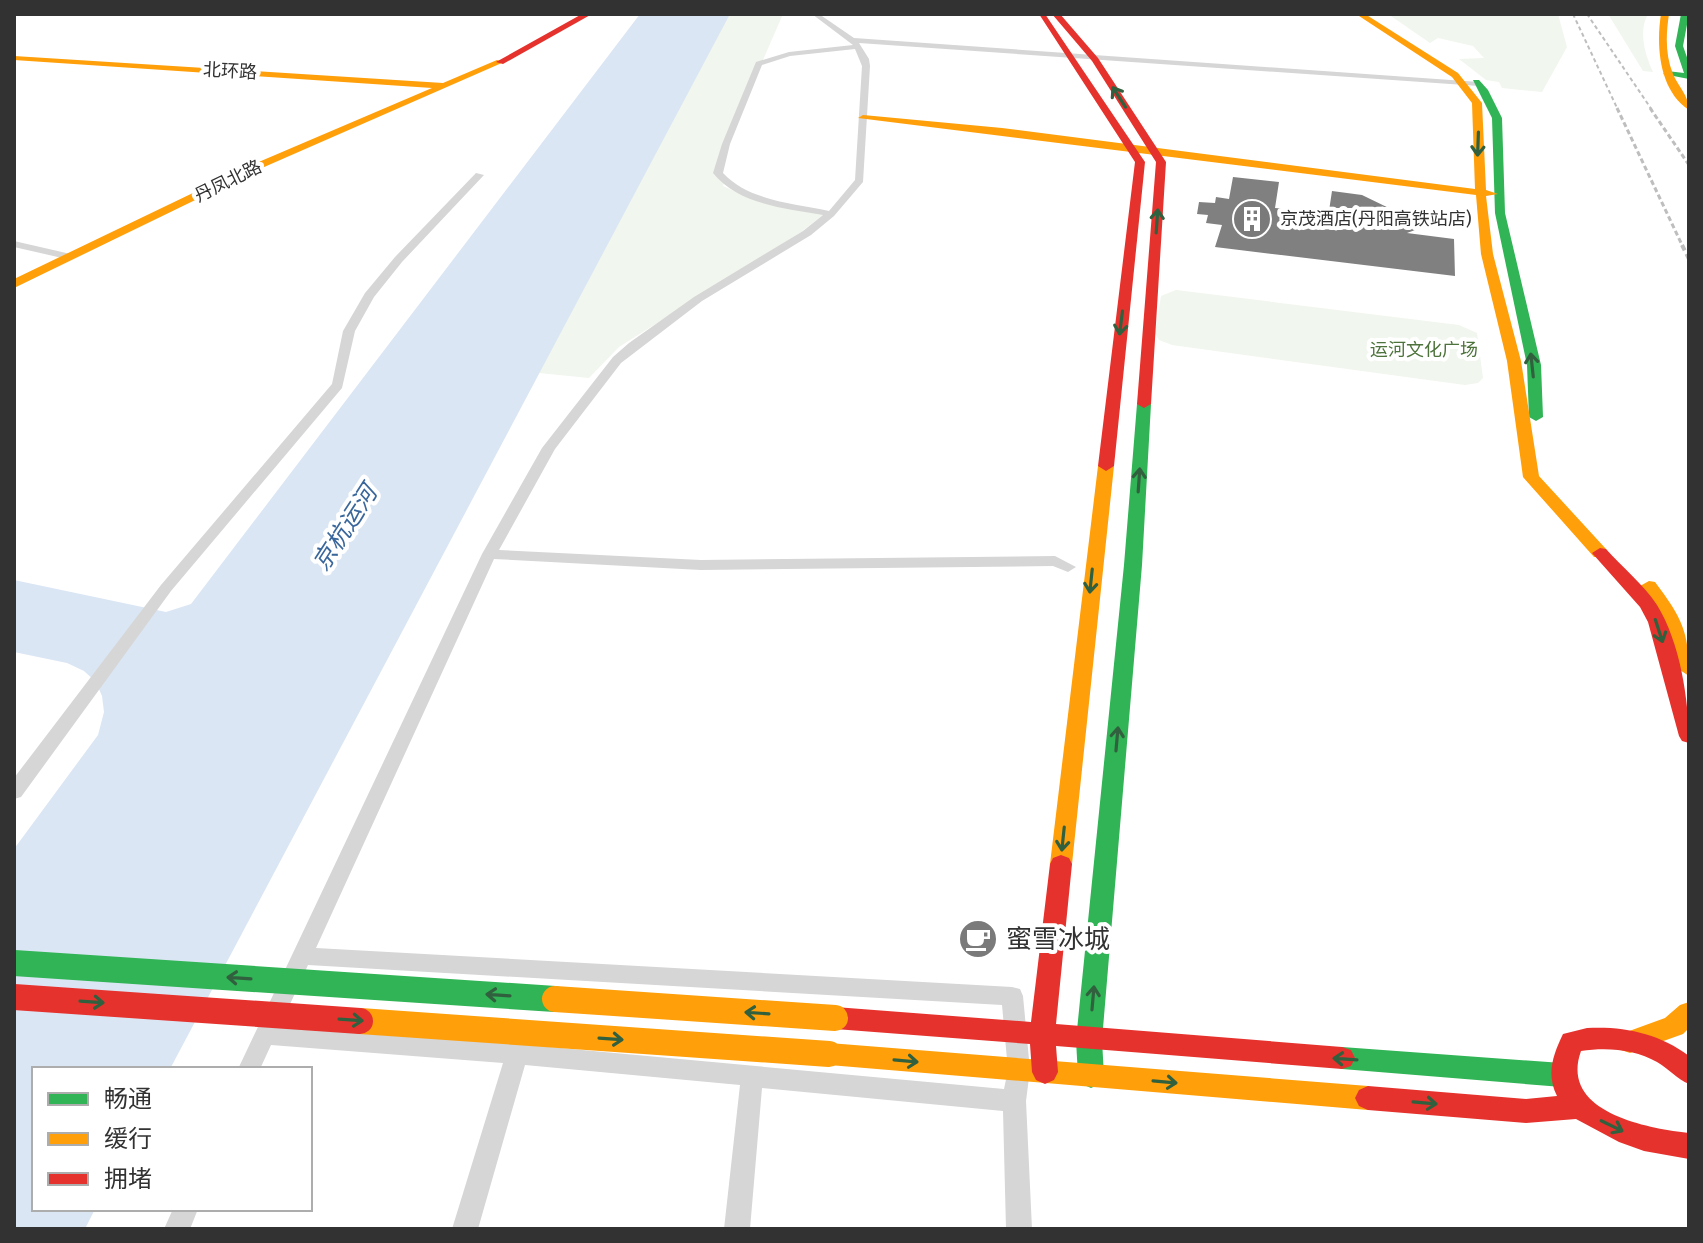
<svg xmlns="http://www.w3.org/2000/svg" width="1703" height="1243" viewBox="0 0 1703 1243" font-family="'Fira Sans','Noto Sans SC',sans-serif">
<rect width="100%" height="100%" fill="#fff"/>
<!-- green -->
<path fill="#f1f6ee" d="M729 14H783L715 170 724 182 723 186 743 195 824 214 801 232 619 347 589 378 539 373Z
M1388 14H1558L1567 47 1542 92 1502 88 1499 82 1486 80 1459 59 1484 58 1473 46 1438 38 1430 43Z
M1608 14H1648C1638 31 1645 55 1653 72L1643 71Z
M1176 290 1459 325 1477 333 1483 378 1478 383 1465 385 1172 345 1159 340 1155 333 1161 296Z"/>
<!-- water -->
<path fill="#dbe6f4" d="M640 14H730L170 1069H34V1209H95L85 1229H14V849L98 735 104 712 102 696 96 682 84 671 67 663 14 652V580L166 612 191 604Z"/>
<!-- building -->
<path fill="#808080" d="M1233 177 1279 182 1275 208 1298 210 1297 220 1327 224 1332 191 1362 195 1426 226 1407 233 1454 239 1455 276 1215 247 1222 225 1206 223 1208 215 1197 214 1199 202 1215 203 1216 197 1229 199Z"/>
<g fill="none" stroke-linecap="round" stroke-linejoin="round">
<!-- street -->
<path fill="#d6d6d6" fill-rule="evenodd" d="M812 14H819L854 38 1479 82 1483 84 1479 86 859 43 869 59 870 66 863 182 834 216 811 235 702 301 621 363 555 449 499 550 701 560 1055 556 1076 567 1068 572 1053 566 701 570 494 559 316 948 1012 987 1020 989 1023 996 1030 1070 1026 1101 1032 1229H1006L1003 1111 762 1088 750 1229H724L740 1085 525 1065 478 1229H452L503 1063 271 1045 260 1069H238L482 554 542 448 613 357 629 343 694 297 803 231 823 215C785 208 739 205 713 173L722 144 756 62 789 52 853 45ZM855 49 862 66 855 180 829 211C793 203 749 201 723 173L730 144 762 65 790 56ZM308 965 1002 1005 1008 1070 1004 1089 517 1044 280 1026Z
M476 173 484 175 402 262 374 297 355 331 342 388 171 591 21 797 14 799V778L161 585 332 384 343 331 365 293 395 257Z
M14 241 75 255 76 257 71 260 14 247Z
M173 1209H198L190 1229H164Z"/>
<!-- fast -->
<path fill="#30b455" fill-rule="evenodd" d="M1681 14H1689L1683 46 1689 63V79L1663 74 1667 71 1684 73 1675 46Z
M1473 80H1479L1488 90 1502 118 1505 213 1541 365 1543 417 1536 421 1529 417 1527 365 1495 213 1492 118Z
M1144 400 1151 404 1142 565 1102 1040 1104 1076 1100 1084 1091 1088 1082 1084 1078 1076 1076 1040 1124 565 1137 404Z
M1342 1047 1562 1063 1571 1067 1575 1075 1571 1083 1562 1087 1342 1069 1333 1066 1329 1058 1333 1050Z"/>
<!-- slow -->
<path fill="#ff9f0a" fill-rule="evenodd" d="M1356 14H1365L1458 73 1482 103 1486 190 1498 194 1486 196 1493 254 1521 361 1539 476 1606 549 1608 553 1606 557H1594L1523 477 1507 361 1481 254 1476 195 858 118 863 115 1002 128 1475 189 1472 103 1452 77Z
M1661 14H1669C1666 34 1665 54 1673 74 1678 86 1689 96 1689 110 1659 90 1656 46 1661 14Z
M14 56 443 83 497 60 504 62 255 171 14 288V279L247 167 432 88 14 60Z
M1106 461 1114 466 1072 864 1069 870 1061 873 1053 870 1050 864 1098 466Z
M1649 581 1655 582C1682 618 1689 631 1689 676L1680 670 1661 616 1640 586Z
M1689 1002V1028L1683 1034 1630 1053 1621 1050 1617 1042 1621 1034 1665 1018 1680 1005Z
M829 1043 1368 1086 1377 1090 1381 1098 1377 1106 1368 1110 829 1065 820 1062 816 1054 820 1046Z"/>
<!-- jam -->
<path fill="#e5322d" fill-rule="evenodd" d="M582 14H592L503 64 496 62Z
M1039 14H1045L1145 162 1114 466 1106 471 1098 466 1135 162Z
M1052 14H1060L1098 58 1166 162 1151 404 1144 408 1137 404 1156 162 1092 61Z
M1600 548 1606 549C1622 567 1644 585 1657 605 1680 642 1689 700 1689 743L1682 741 1679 736 1648 622 1640 607 1592 553Z
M1061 855 1069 858 1072 864 1056 1024 1342 1047 1351 1050 1355 1058 1351 1066 1342 1069 1056 1046 1058 1072 1054 1080 1045 1084 1036 1080 1032 1072 1030 1044 835 1029 826 1026 823 1018 826 1010 835 1007 1031 1022 1050 864 1053 858Z
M1587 1028C1623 1026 1659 1033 1689 1056V1084C1677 1079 1669 1069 1657 1062 1635 1049 1606 1047 1581 1051 1559 1112 1646 1128 1689 1133V1159L1644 1151 1619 1142 1576 1119 1526 1123 1368 1110 1359 1106 1355 1098 1359 1090 1368 1086 1526 1099 1557 1096C1546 1074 1553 1055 1563 1034Z"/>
<!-- rail-far2 -->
<path stroke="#bebebe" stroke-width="2" stroke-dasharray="4 3" stroke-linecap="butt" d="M1573 14 1618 110
M1587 14 1652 110"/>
<!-- rail-far1 -->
<path stroke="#bebebe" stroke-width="3" stroke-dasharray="5 3" stroke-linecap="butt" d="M1617 108 1683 247
M1650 108 1689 165"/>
<!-- rail -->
<path stroke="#bebebe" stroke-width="4" stroke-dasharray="6 4" stroke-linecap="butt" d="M1682 245 1689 259"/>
<!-- fast-bridge -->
<path stroke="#30b455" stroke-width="26" d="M14 963 555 999"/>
<!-- slow-bridge -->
<path stroke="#ff9f0a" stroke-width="26" d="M555 999 835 1018
M360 1021 829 1054"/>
<!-- jam-bridge -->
<path stroke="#e5322d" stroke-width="26" d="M14 997 360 1021"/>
</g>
<!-- one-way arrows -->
<defs><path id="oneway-shaft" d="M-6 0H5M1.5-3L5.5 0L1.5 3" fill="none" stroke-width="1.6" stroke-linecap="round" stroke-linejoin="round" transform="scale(2)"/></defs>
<g stroke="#31603e">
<use href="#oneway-shaft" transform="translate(1119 97) rotate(-123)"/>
<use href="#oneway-shaft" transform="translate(1478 144) rotate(92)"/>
<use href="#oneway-shaft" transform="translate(1157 221) rotate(-86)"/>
<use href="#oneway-shaft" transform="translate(1121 323) rotate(97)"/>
<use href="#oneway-shaft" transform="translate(1532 365) rotate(-96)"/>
<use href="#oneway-shaft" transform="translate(1139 480) rotate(-86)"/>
<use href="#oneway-shaft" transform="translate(1091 581) rotate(96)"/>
<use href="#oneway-shaft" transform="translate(1659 631) rotate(72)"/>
<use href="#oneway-shaft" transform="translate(1117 739) rotate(-85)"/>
<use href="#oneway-shaft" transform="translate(1063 839) rotate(96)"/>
<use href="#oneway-shaft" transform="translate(239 978) rotate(-176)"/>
<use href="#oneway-shaft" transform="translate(498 995) rotate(-176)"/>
<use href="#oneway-shaft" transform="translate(1093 998) rotate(-85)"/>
<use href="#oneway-shaft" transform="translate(92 1002) rotate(4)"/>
<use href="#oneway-shaft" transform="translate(757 1013) rotate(-176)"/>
<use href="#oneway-shaft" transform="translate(351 1020) rotate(4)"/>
<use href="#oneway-shaft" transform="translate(611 1039) rotate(4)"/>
<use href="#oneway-shaft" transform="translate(1345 1059) rotate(-176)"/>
<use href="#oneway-shaft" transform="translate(906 1061) rotate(5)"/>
<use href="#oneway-shaft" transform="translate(1165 1082) rotate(5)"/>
<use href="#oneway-shaft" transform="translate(1425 1103) rotate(5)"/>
<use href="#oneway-shaft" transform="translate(1612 1126) rotate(26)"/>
</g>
<!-- icons -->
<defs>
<g id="building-disc" transform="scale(2)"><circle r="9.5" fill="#7a7a7a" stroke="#fff"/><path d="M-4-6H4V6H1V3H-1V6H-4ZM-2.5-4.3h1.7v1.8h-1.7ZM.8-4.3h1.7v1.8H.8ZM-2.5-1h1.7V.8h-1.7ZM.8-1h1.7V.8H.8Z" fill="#fff"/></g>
<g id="cafe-disc" transform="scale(2)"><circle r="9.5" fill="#7a7a7a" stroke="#fff"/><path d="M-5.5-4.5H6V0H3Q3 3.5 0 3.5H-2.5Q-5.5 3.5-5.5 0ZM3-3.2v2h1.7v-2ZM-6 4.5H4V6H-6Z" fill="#fff"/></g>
</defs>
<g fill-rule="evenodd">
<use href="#building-disc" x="1252" y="219"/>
<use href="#cafe-disc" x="978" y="939"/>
</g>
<g text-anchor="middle" stroke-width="8" stroke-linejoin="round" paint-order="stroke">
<!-- far-street labels -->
<g font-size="18" fill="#323232" stroke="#fff">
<text transform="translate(230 71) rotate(3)" y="6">北环路</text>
<text transform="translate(228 181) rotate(-26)" y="6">丹凤北路</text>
</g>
<!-- far-poi labels -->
<g font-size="18" fill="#323232" stroke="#fff" text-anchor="start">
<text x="1280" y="225">京茂酒店(丹阳高铁站店)</text>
</g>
<!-- far-park labels -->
<g font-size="18" fill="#4d723b" stroke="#fff">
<text x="1424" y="356">运河文化广场</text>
</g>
<!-- water labels -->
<g font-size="24" font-style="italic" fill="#39669b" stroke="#fff">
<text transform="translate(345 528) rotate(-57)" y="8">京杭运河</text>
</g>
<!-- near-poi labels -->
<g font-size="26" fill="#323232" stroke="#fff" text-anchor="start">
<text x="1006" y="948">蜜雪冰城</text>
</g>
</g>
<!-- border -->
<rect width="1703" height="1243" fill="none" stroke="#323232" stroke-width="32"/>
<!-- legend -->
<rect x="32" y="1067" width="280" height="144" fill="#ffffff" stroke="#adadad" stroke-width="2"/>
<rect x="48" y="1093" width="40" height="12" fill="#30b455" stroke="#adadad" stroke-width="2"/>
<text x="104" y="1107" font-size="24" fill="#323232">畅通</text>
<rect x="48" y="1133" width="40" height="12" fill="#ff9f0a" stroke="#adadad" stroke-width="2"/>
<text x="104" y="1147" font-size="24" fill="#323232">缓行</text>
<rect x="48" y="1173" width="40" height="12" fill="#e5322d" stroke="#adadad" stroke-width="2"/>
<text x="104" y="1187" font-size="24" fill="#323232">拥堵</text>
</svg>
